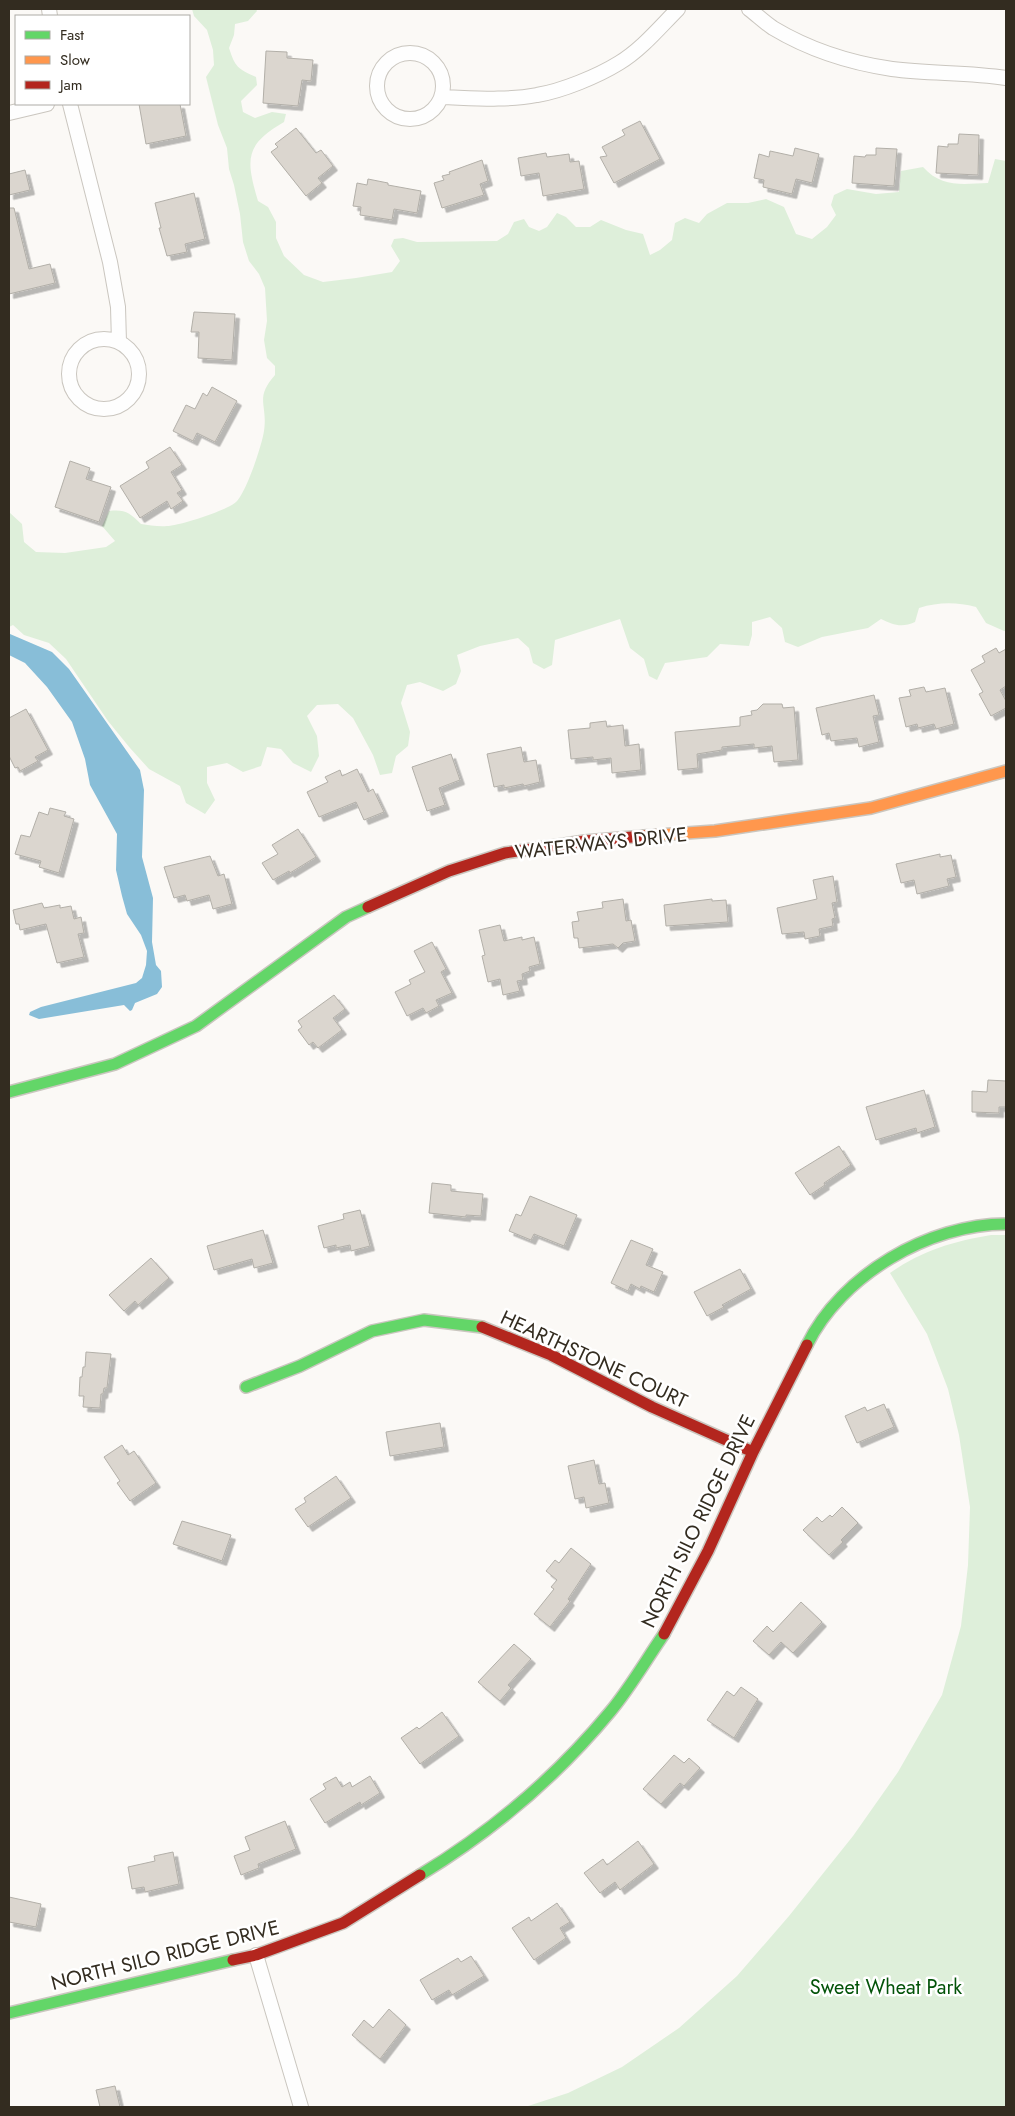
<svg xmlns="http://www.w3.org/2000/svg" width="1015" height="2116" viewBox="0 0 1015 2116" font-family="Jost,sans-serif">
<defs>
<filter id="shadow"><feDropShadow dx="4.5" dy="4.5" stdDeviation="0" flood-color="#0004"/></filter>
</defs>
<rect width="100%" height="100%" fill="#fbf9f6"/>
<!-- green -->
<path fill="#deefda" d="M192 9H256L257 11 248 21 235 24 234 35 229 48C235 67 238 69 256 77L257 85 241 101 243 112 255 118 272 112 286 114 284 122C244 145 246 160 258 201L268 207 276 222V238L284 256 304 275 323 282 356 278 392 272 400 261 391 246 394 239 403 238 417 242 497 241 508 234 514 222 524 219 529 227 539 231 547 227 557 213 566 217 576 227H590L601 220 626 230 643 234 650 255 660 250 672 240 675 223 685 218 699 223 707 214 727 203H748L766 199 784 207 796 234 812 239 827 227 836 215 831 205 834 195 847 189 876 194 899 192 901 171 923 167C942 188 962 184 988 183L995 159 1006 161V631H1004L986 623 976 607C956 602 939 602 919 608L915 622C902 628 893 625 881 619L868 628 822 637 798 647 785 642 782 628 770 617 752 622V635L749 646 720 644 707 657 665 663 657 680 649 676 644 659 630 648 620 619 555 640 552 665 544 669 533 663 529 648 518 638 480 646 457 655 461 671 456 684 443 691 420 682 407 685 401 703 410 732 408 746 396 756 392 773 380 775 373 755 353 718 338 704 317 705 307 716 317 736 319 756 311 772 293 763 281 749 267 747 261 766 243 772 227 763 207 767V783L215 800 205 814 186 803 180 786 149 769 130 748 108 721 66 659 49 643 24 635 13 625 9 627V512L22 524 24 542 36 552 65 553 106 547 115 541 102 526 109 511C125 509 130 513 141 524 149 525 159 527 167 526 179 526 228 510 236 502 246 493 262 445 264 431 268 404 254 399 275 375V366L267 358 264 340 267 321 265 288 259 274 249 261 243 242 240 214 234 185 229 169 227 148 218 125 206 77 214 65 213 50 207 30 194 16Z
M991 1235H1006V2107H525L568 2093 622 2067 679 2028 737 1976 789 1916 853 1836 898 1772 942 1695 961 1626 968 1565 970 1507 959 1435 948 1389 927 1334 890 1273C921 1251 954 1241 991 1235Z"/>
<!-- water -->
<path fill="#88bed8" d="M10 634 52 652 69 669 140 770 144 790 142 857 153 898 152 942 156 965 161 971 162 987 157 994 135 1003 132 1010 130 1011 124 1005 39 1019 29 1015 30 1012 41 1007 136 983 142 978 146 965 147 951 141 935 127 914 122 896 116 870 117 834 90 785 85 759 72 722 47 687 25 663 9 655Z"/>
<!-- building -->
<path fill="#dbd6cf" stroke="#b2afa8" filter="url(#shadow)" d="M266 51 287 52V58L313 60 311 81 302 80 298 106 263 103Z
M139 104H180L186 136 146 144Z
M640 121 660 159 614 183 600 157 607 156 602 147 625 135 622 130Z
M296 128 316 153 321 150 333 166 318 178 322 183 306 196 271 152 278 147 275 144Z
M959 134 979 135 978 175 936 173 938 146 948 147V144H958Z
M795 148 819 154 812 183 796 179 792 194 763 187 764 180 754 178 759 154 769 157 770 151 793 156Z
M876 148 897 149 894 186 852 183 854 156 865 157 866 155H876Z
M546 153 547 157 569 154 570 162 579 161 584 189 543 196 539 173 521 176 518 158Z
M482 160 488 181 480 184 484 195 442 208 434 183 444 180 442 176 450 174 449 172Z
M25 170 30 190 9 195V174Z
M368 179 388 183V185L421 191 417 213 394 209 392 220 360 215 361 207 353 206 357 183 367 185Z
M194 193 205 239 185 244 187 252 167 256 159 228H161L155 203Z
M9 208H14L29 269 50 264 55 283 9 294Z
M194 312 235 314 232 360 198 358 199 332H191Z
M212 387 237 401 215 442 197 433 193 441 173 431 186 405 195 409 203 393 207 396Z
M170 447 182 465 171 472 182 490 177 493 183 501 171 509 167 501 140 518 120 486 149 468 146 462Z
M70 461 90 468 86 479 111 487 99 522 55 507Z
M996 648 999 653 1006 649V686L1000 690 1006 701V708L991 716 979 694 983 692 971 670 985 662 982 656Z
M924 687 926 692 945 688 954 724 936 729 934 724 918 728 917 724 906 727 899 698 911 696 909 690Z
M874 695 879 715 873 716 879 742 859 747 857 738 831 741 829 733 822 735 816 708Z
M763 704H782L783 708 794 707 798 760 774 762 772 746 754 748V744L722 747V750L697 754 698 768 678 770 675 732 740 726V717L752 715 751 711 757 710Z
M26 709 48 750 35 757 38 761 20 771 18 767 15 768 9 756V718Z
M606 721 607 727 623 725 625 746 639 744 641 770 612 773 611 758 593 760V757L571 759 568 730 590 728V723Z
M521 747 524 762 536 760 540 782 524 786 523 784 504 788V785L494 787 487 754Z
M451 754 460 780 439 788 445 805 427 811 412 767Z
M357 769 368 792 373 789 384 812 364 820 356 802 319 817 307 792 328 782 325 777 340 770 342 776Z
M50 808 66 812 64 816 74 819 59 873 39 867 41 861 15 854 21 835 30 837 39 812 48 815Z
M298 829 316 857 290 873 289 871 273 880 262 863 278 854 272 845Z
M940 854V857L951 855 956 877 947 879 949 886 917 894 914 880 901 883 896 864Z
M210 856 218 876 224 874 232 904 213 909 209 895 187 901 185 895 174 898 164 867Z
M833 876 837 902 832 903 835 918 832 919 833 926 819 929 820 936 805 939 804 932 782 934 777 908 817 899 813 880Z
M623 899 626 921 631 920 635 941 623 943 618 948 613 944 579 948 578 938H574L572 922 579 921 577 912 603 908 602 902Z
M712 899V901L726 900 728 922 666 926 664 905Z
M42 903 44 908 60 905V908L71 906 74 919 81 917 84 933 78 934 84 957 57 963 46 924 20 930 19 924H16L13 910Z
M500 925 504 941 522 937V940L534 937 540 964 529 967 530 971 522 974 523 980 517 981 520 991 503 995 500 979 488 982 482 956 485 955 479 930Z
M432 942 446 969 441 972 452 993 436 1000 439 1006 426 1013 423 1008 407 1016 395 992 411 984 409 980 425 972 414 951Z
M334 995 345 1009 333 1018 342 1030 318 1048 313 1042 309 1045 298 1030 302 1027 298 1021Z
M988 1080 1006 1081V1107H999V1113L972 1112V1091L987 1092Z
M924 1090 935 1127 917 1133 916 1128 876 1140 866 1107Z
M839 1146 851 1165 824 1183 825 1185 810 1195 795 1173Z
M432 1183 451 1185V1191L483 1194 481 1216 466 1215V1217L429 1213Z
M530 1196 577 1215 564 1246 534 1234 531 1240 509 1231 516 1214 521 1216Z
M360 1210 370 1246 351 1251 350 1245 336 1248V1245L324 1248 318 1226 344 1219 343 1214Z
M263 1230 273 1263 254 1268 252 1259 214 1270 207 1246Z
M631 1240 653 1249 646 1265 663 1272 654 1292 641 1286 640 1289 631 1284 628 1291 611 1283Z
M151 1258 169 1278 138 1305 135 1301 124 1311 109 1295Z
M740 1269 751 1289 722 1305 724 1307 707 1316 694 1292Z
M86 1352 111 1354 107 1388H104L103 1394H101L100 1408 83 1407 84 1396H79L80 1377H82L83 1367H85Z
M884 1404 894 1427 857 1443 845 1416 865 1407 867 1411Z
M440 1423 444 1447 390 1456 386 1432Z
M122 1445 128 1455 134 1451 156 1483 130 1501 117 1483 120 1481 104 1457Z
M594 1460 599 1484 605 1483 609 1503 586 1508 584 1497 575 1499 568 1466Z
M336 1476 351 1498 308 1527 295 1509 306 1502 304 1498Z
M842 1507 858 1523 841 1540 843 1542 829 1555 803 1530 817 1517 822 1522 830 1515 832 1517Z
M182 1521 231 1535 222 1561 173 1544Z
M571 1548 591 1564 568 1599 570 1601 550 1627 534 1614 554 1589 551 1587 557 1580 546 1571 555 1560 559 1563Z
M801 1602 822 1622 793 1653 781 1642 769 1655 753 1641 767 1626 773 1632Z
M514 1644 531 1659 508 1685 511 1688 500 1701 478 1682Z
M741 1687 758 1699 734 1738 707 1720 727 1691 734 1696Z
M442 1712 459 1736 420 1764 401 1738 417 1727 419 1729Z
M674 1755 684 1763 689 1758 700 1768 684 1786 680 1783 661 1804 643 1789Z
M370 1776 380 1793 361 1805 360 1802 325 1823 310 1799 326 1789 323 1784 336 1777 342 1787 350 1782 352 1787Z
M285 1821 296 1849 258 1864 259 1868 241 1875 234 1856 250 1850 245 1837Z
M638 1841 654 1864 620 1890 615 1882 600 1893 584 1873 603 1859 607 1865Z
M173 1852 179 1884 145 1892 144 1887 132 1889 128 1867 155 1861 154 1856Z
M9 1897 41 1904 36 1927 9 1922Z
M557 1903 570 1922 560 1928 566 1938 534 1960 512 1928 529 1917 531 1921Z
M471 1956 484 1976 452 1995 449 1990 432 2000 420 1980 458 1958 461 1962Z
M389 2009 406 2025 380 2059 352 2035 364 2020 373 2028Z
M115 2086 120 2107H100L96 2090Z"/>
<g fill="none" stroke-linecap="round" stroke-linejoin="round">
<!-- street casing -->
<g stroke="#cac6bf" stroke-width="16">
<path id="street" d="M49 9 50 16
M749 9C757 15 764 22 773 28 808 49 851 63 892 69 930 74 968 72 1006 78
M377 86a33 33 0 1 1 66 0a33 33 0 1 1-66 0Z
M442 97C473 98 506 101 537 95 562 91 598 76 619 63 641 50 660 27 678 9
M70 104 110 262 118 307 119 342
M9 113 47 104
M69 374a35 35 0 1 1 70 0a35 35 0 1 1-70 0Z
M256 1955 301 2107"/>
</g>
<!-- fast casing -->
<g stroke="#cac6bf" stroke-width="14">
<path id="fast" d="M9 1092 115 1064 196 1026 346 917 368 907
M807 1345C841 1275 929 1224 1006 1224
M246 1387 300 1366 372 1331 424 1320 482 1327
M420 1875C491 1832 557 1776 610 1712 630 1688 646 1660 664 1634
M9 2013 233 1960"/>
</g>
<!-- slow casing -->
<g stroke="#cac6bf" stroke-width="14">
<path id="slow" d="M644 836 715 831 871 808 1006 771"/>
</g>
<!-- jam casing -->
<g stroke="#cac6bf" stroke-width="14">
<path id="jam" d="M368 907 449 871 505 853 585 841 644 836
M482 1327 551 1355 652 1407 753 1452
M664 1634 708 1551 753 1452 807 1345
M233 1960 256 1955 343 1923 420 1875"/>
</g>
<!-- street -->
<use href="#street" stroke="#fefefe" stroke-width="14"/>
<!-- fast -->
<use href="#fast" stroke="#63d668" stroke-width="11"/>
<!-- slow -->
<use href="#slow" stroke="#ff974d" stroke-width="11"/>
<!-- jam -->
<use href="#jam" stroke="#b3261e" stroke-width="11"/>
</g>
<g text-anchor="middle" stroke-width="5" stroke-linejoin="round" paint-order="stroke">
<!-- street labels -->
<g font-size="20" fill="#332c20" stroke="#fff">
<text transform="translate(601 843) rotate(-6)" y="7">WATERWAYS DRIVE</text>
<text transform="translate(594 1359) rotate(25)" y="7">HEARTHSTONE COURT</text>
<text transform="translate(698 1521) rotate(-64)" y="7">NORTH SILO RIDGE DRIVE</text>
<text transform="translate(165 1955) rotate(-14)" y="7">NORTH SILO RIDGE DRIVE</text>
</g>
<!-- park labels -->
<g font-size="20" fill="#035309" stroke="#fff">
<text x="886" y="1994">Sweet Wheat Park</text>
</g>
</g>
<!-- border -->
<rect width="1015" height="2116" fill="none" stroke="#332c20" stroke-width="20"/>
<!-- legend -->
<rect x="15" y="15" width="175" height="90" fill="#ffffff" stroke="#adaba6"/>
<rect x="25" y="31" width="25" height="8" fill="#63d668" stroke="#adaba6"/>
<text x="60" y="40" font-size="15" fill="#332c20">Fast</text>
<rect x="25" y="56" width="25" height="8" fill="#ff974d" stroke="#adaba6"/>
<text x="60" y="65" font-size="15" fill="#332c20">Slow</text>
<rect x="25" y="81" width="25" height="8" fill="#b3261e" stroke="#adaba6"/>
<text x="60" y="90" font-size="15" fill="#332c20">Jam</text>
</svg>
